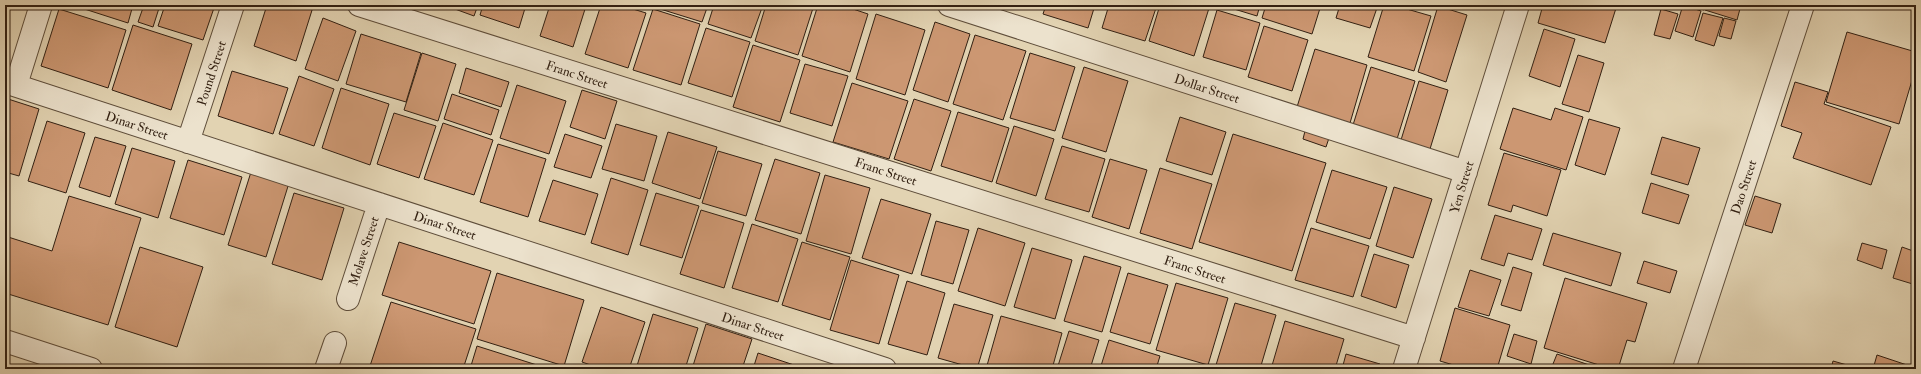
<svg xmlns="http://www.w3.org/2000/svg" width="1921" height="374" viewBox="0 0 1921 374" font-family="'IM FELL Double Pica',serif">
<rect width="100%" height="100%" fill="#e2d3b2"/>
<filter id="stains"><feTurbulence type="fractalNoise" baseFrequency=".005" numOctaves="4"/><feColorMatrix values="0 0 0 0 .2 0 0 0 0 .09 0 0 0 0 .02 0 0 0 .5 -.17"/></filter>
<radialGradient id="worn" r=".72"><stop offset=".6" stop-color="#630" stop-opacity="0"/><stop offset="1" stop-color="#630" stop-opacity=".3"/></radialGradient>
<!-- building -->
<path fill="#cc9772" stroke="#322012" d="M5 5H10L5 22Z
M72 5H133L128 23Z
M144 5H160L153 27 138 22Z
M165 5H215L203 40 158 26Z
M267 5H308L313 7 296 61 254 46Z
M444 5H478L474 16Z
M483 5H526L519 28 480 15Z
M550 5 586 6 573 47 540 36Z
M601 5H620L646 13 628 68 585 54Z
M658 5H708L702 22 657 8Z
M714 5H763L751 38 708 24Z
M766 5H814L798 55 755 41Z
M818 5H841L868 14 850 72 802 56Z
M1046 5H1095L1088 28 1043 14Z
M1109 5H1157L1145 41 1102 28Z
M1160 5H1210L1194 56 1149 41Z
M1221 5H1260L1257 16Z
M1266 5H1321L1312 34 1262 18Z
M1340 5H1378L1370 28 1336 18Z
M1384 5H1393L1431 16 1414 71 1368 57Z
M1543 5H1617L1605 43 1538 23Z
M1683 5 1701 11 1693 37 1675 31Z
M1690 5H1705L1704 10Z
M1707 5H1741L1737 20 1705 10Z
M1438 6 1467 15 1446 82 1418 72Z
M59 9 126 30 108 88 41 66Z
M653 9 700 24 681 85 633 70Z
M1661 9 1678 14 1670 39 1654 35Z
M1217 10 1260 23 1246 70 1203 57Z
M1703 13 1723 18 1714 46 1695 40Z
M876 14 925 30 905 95 856 79Z
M323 18 356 31 338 81 305 69Z
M1724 18 1736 21 1731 39 1719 36Z
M935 22 970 34 948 102 913 90Z
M133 25 192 44 171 110 112 90Z
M1264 26 1308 40 1292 91 1248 77Z
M706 28 750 42 732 97 688 83Z
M1544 29 1575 39 1560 87 1529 76Z
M1847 32 1916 52V67L1899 124 1826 102Z
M361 34 421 53 406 102 346 84Z
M975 35 1026 51 1003 120 953 104Z
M753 45 800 60 780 122 733 107Z
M1315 49 1367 65 1350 123 1297 107Z
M422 53 456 64 438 121 404 110Z
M1030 53 1075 67 1055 131 1010 118Z
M1578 55 1604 63 1589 112 1562 104Z
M805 64 848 76 832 126 790 113Z
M1084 67 1128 81 1106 152 1062 138Z
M1371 67 1415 81 1397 139 1353 125Z
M466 68 509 82 501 107 459 93Z
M232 71 288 88 273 134 218 116Z
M299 76 334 89 314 146 279 134Z
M1419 81 1448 90 1430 149 1401 140Z
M1795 82 1828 92 1824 104 1891 127 1871 185 1793 158 1802 133 1781 126Z
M852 83 908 101 889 159 833 142Z
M517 85 566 101 549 154 500 138Z
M341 88 389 104 370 165 322 148Z
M582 90 617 101 605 139 570 127Z
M452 94 499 110 491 135 444 119Z
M5 98 39 109 19 176 5 172Z
M914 99 951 111 931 171 894 159Z
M1513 108 1551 120 1555 108 1583 117 1566 170 1500 149Z
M958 112 1009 128 992 182 941 166Z
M394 113 436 126 419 178 377 164Z
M1180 117 1226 132 1212 175 1166 161Z
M1589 119 1620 128 1605 175 1575 165Z
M47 121 85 133 66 193 28 181Z
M443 123 493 140 474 195 424 179Z
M616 124 657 136 644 181 602 169Z
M1014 126 1054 139 1036 196 996 183Z
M1306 127 1330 135 1326 147 1303 139Z
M668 132 717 147 700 199 652 183Z
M565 134 602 146 591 178 554 167Z
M1233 134 1326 163 1292 271 1199 242Z
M95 137 126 146 110 197 79 187Z
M1662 137 1700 148 1688 185 1651 174Z
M498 144 546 159 528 217 480 202Z
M1062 146 1105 159 1089 212 1045 199Z
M132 148 175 161 158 218 115 204Z
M718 151 762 164 746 216 702 203Z
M1504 153 1561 170 1547 216 1513 205 1511 212 1488 205Z
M775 159 820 173 801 234 755 220Z
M1110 159 1147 170 1129 229 1092 217Z
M188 160 242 177 224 235 170 218Z
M1160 168 1212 184 1192 249 1140 233Z
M1332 170 1387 187 1370 239 1316 222Z
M251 172 289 183 266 257 228 245Z
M825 175 870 188 851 254 806 241Z
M611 178 648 190 628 255 591 243Z
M553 180 598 194 585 235 539 221Z
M1651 183 1689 195 1679 224 1642 213Z
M1394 187 1432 199 1413 258 1376 246Z
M294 193 344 208 322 280 272 264Z
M656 193 699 206 682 258 640 245Z
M69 196 141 218 108 325 5 293V236L52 251Z
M1755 196 1781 204 1772 233 1745 225Z
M881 199 931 214 912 274 862 258Z
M701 210 744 223 724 288 680 274Z
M1495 215 1542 229 1532 260 1508 253 1504 266 1481 259Z
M936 221 969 230 953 284 921 275Z
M752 224 798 239 778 302 732 288Z
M978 228 1025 243 1005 306 958 291Z
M1311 228 1369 246 1353 297 1295 280Z
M1553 233 1621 253 1611 286 1543 265Z
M399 242 491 271 474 324 382 295Z
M802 242 850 257 830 320 782 305Z
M1862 243 1887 250 1882 269 1857 260Z
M140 247 203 267 177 347 115 327Z
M1902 247 1916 252V285L1893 278Z
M1032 248 1072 260 1055 319 1014 307Z
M1374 254 1409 265 1396 308 1361 296Z
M1084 256 1121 267 1102 332 1064 321Z
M851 260 899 275 879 344 830 330Z
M1644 261 1677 271 1670 293 1637 283Z
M1513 267 1532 273 1521 311 1501 305Z
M1470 270 1501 280 1489 316 1458 307Z
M497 273 584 300 564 366 477 339Z
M1128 273 1168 285 1150 344 1110 332Z
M1565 278 1647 303 1635 342 1627 340 1618 369H1612L1544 348Z
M907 281 945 293 927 355 888 344Z
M1176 283 1228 298 1208 365 1156 350Z
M391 302 476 329 463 369H369Z
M1235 303 1276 315 1260 369H1229L1216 365Z
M954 304 993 315 977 369 938 358Z
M601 307 645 322 629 369H602L582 362Z
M1455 308 1510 325 1497 369H1467L1440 361Z
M653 314 698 328 685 369H636Z
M1001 316 1062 333 1052 369H986Z
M1285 321 1344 339 1335 369H1271Z
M706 324 752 339 742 369H692Z
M1069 331 1099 340 1090 369H1057Z
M1514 334 1537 341 1531 364 1507 356Z
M1109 340 1160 356 1156 369H1100Z
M477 346 540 366 539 369H470Z
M758 353 806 369H753Z
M1346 354 1380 364 1378 369H1342Z
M1557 354 1601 369H1551Z
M1877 355 1916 368V369H1873Z
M1833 361 1861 369H1831Z"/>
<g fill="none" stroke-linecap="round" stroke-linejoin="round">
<!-- minor casing -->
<g stroke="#5e4d3a" stroke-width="24">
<path id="minor" d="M359 5 1414 338
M949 5 1466 172
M5 82 885 369
M16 85 41 5
M188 142 233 5
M348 299 379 204
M5 341 91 369
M326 369 335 343
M1404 369 1518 5
M1684 369 1803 5"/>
</g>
<!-- minor -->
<use href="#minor" stroke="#ece2cd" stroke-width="22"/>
</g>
<g text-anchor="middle" stroke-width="3" stroke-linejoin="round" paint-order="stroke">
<!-- street labels -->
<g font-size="13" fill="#322012" stroke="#ece2cd">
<text transform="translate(211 73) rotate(-72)" y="5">Pound Street</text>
<text transform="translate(577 74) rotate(18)" y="5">Franc Street</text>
<text transform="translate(1207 88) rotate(18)" y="5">Dollar Street</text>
<text transform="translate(137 125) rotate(18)" y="5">Dinar Street</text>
<text transform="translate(886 171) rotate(18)" y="5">Franc Street</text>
<text transform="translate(1461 187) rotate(-73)" y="5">Yen Street</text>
<text transform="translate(1743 187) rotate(-72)" y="5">Dao Street</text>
<text transform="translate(445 225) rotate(18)" y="5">Dinar Street</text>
<text transform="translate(363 251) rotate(-72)" y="5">Molave Street</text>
<text transform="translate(1195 269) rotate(18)" y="5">Franc Street</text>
<text transform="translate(753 326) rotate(18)" y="5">Dinar Street</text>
</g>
</g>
<!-- margin -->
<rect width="1921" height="374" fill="none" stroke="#e2d3b2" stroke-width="20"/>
<rect x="6" y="6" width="1909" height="362" fill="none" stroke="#322012" stroke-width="2"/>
<rect x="10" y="10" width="1901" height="354" fill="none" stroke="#322012"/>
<rect width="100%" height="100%" filter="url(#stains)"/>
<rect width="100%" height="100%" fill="url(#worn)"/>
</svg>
